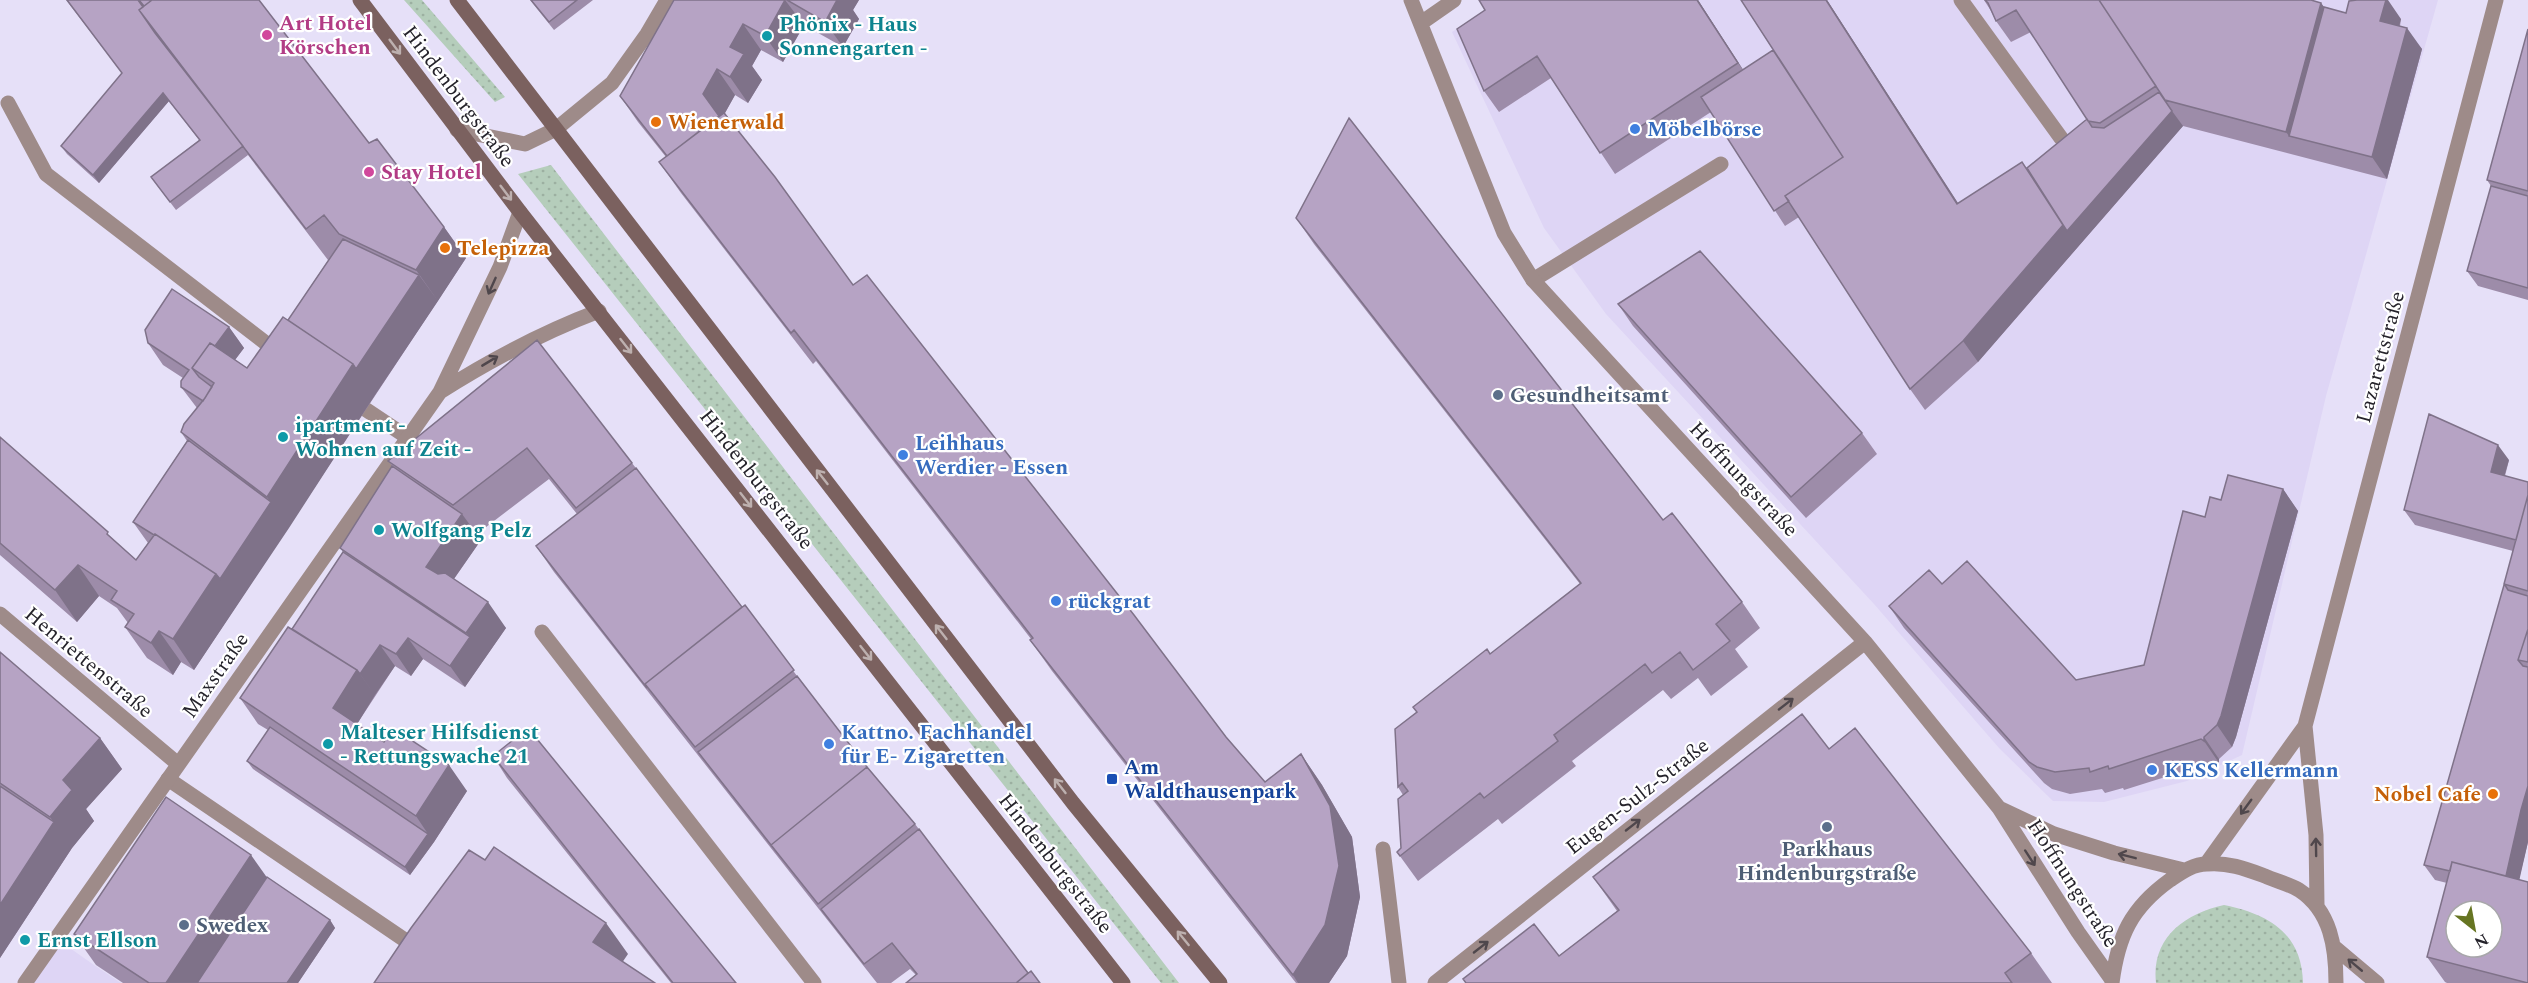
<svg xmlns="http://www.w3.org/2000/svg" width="2528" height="983" viewBox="0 0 2528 983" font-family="Spectral,serif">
<defs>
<pattern id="grass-dots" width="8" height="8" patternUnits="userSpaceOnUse" patternTransform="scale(1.5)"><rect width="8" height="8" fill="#b5cdbb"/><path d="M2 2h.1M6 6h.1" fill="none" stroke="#9cb0a1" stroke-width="1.8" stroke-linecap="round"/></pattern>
</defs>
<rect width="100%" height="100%" fill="#e6e0f8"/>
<!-- built -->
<path fill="#ded5f5" d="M1500 0H2438L2326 396 2242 755 2187 781 2104 802 2053 801 1999 748 1874 604 1606 314 1544 228 1452 32Z
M57 939 94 965 121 983H27Z"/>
<!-- grass -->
<path fill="url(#grass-dots)" d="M404 0H422L505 97 495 102Z
M551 165 1179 983H1161L518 174Z
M2224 905C2268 914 2302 933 2303 983H2156C2151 939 2183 914 2224 905Z"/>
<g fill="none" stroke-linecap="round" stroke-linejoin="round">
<!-- lane -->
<path stroke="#9e8b89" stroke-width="15" d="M1961 0 2061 138
M8 103 46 174 280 354
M1533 280 1721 164
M350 399 407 437
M542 632 814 983
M168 779 421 951
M1383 849 1399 983"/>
<!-- street -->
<path stroke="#9e8b89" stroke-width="15" d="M1411 0 1504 233 1533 280 1865 642 1999 808 2078 932 2112 980
M1421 23 1454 0
M457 130 525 144 556 129 612 83 647 34 667 0
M440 392C492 359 541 333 599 311
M0 614 178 764
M1999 808 2054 834 2114 853 2184 870
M2206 864 2305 726
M2317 905 2316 835 2305 726 2496 0
M2333 946 2377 983
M25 983 440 392 500 267 520 212
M1435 983 1865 642
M2112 983C2118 936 2131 908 2170 880 2182 872 2193 864 2207 864 2228 862 2246 869 2265 876 2276 881 2289 884 2299 890 2331 911 2336 948 2336 983"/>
<!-- secondary -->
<path stroke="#7b615f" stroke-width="15" d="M360 0 520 212 1123 983
M457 0 1073 803 1220 983"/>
</g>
<!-- wall -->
<path fill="#9d8ca9" d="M66 0H259L369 143 444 227 466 258 194 670 181 662 173 675 147 658 125 627 128 623 117 608 99 596 77 622 0 555V437L136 560 148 543 133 522 187 441 181 432 197 408 181 387 183 378 163 365 148 343 229 327 244 348 235 360 247 368 288 320 329 259 328 260 248 155 176 210 151 177 199 140 169 101 99 183 67 154 61 146 122 73Z
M530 0H593L554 30Z
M674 0H859L853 10 859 19 843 47 804 25 783 62 761 50 752 66 762 80 748 103 735 95 725 113 853 285 1226 737 1265 782 1301 754 1322 785 1352 837 1360 897 1347 956 1329 983H1296L1052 671 1030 640 1031 639 816 361 813 364 681 193 659 162 666 157 638 122 620 96Z
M1698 0 1743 70 1773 50 1741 0H1827L1958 203 2027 168 2087 119 2031 32 2011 42 1996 21 1991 11 1984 0H2311L2321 3 2324 7 2346 13 2401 19 2400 26 2422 49 2387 179 2183 126 1978 362 1925 410 1910 389 1799 217 1785 226 1711 112 1615 174 1551 78 1499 112 1484 91 1457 29Z
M2528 29V300L2478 286 2467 271 2491 186 2487 180Z
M1296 218 1663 520 1742 602 1760 628 1735 649 1748 667 1711 696 1698 678 1671 699 1663 690 1572 761 1576 766 1502 824 1498 819 1418 881 1397 852 1401 848 1403 795 1398 787 1417 712 1413 707 1490 654 1580 584 1314 244Z
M1618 304 1862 433 1877 454 1806 518 1633 326Z
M537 340 632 463 742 607 745 605 797 676 867 767 915 824 1028 973 1040 983 916 975 910 969 891 983H877L554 572 536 546 577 514 549 479 477 534 481 540 454 579 506 628 465 687 423 659 411 676 395 666 357 724 384 742 467 791 434 842 410 875 253 769 247 761 268 730 258 724 240 698 292 629 343 552 340 548 392 466 388 461Z
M2509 460 2505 476 2528 482V842L2519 879 2528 983H2447L2445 982 2427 957 2447 883 2435 880 2424 865 2505 585 2504 584 2513 551 2415 525 2404 510Z
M2283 489 2298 511 2236 737 2232 747 2219 759V763L2216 761 2124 790 2123 788 2105 793 2102 789 2070 794 2052 789 2044 783 1904 628 1889 606 1942 584 2076 680 2144 665 2205 517 2221 500Z
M0 652 100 738 122 769 86 809 94 821 72 848 0 958Z
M1829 749 2031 953 2052 983H1466L1559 956 1617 911 1593 877Z
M493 756 736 983H671L507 778Z
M330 920 335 928 298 983H123L96 965 74 934Z"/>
<!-- shaded-wall -->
<path fill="#7f7289" d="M785 0 804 25 783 62 765 36Z
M837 0H859L853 10 859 19 843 47 825 22Z
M1697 0H1698L1753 85 1738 63Z
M1826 0H1827L1972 225 1957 204Z
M2386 0H2388L2401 19 2395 42 2380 21Z
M2321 3 2339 28 2289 136 2286 132Z
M743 24 761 50 752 66 762 80 748 103 730 77V47Z
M2407 28 2422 49 2387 179 2372 157Z
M717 69 735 95 721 120 703 94Z
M163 93 169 101 99 183 93 175Z
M2172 111 2183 126 1978 362 1963 341 2037 183Z
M444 227 466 258 438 301 416 270Z
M419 275 438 301 375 395 289 528 267 497 353 364Z
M229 327 244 348 228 369 213 349Z
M2498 445 2509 460 2501 487 2491 472Z
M2283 489 2298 511 2236 737 2232 747 2217 725Z
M271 502 289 528 194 670 173 639 216 574Z
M462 514 481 540 444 593 426 567Z
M78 565 99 596 77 622 55 590Z
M488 602 506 628 465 687 450 666 470 637 466 633Z
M159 631 181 662 173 675 151 643Z
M408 638 423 659 411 676 396 654Z
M380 645 395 666 375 695 360 674Z
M357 670 375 695 351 734 333 708Z
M2204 737 2219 759V763L2204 741Z
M100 738 122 769 86 809 94 821 72 848 50 817 63 780Z
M1301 754 1322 785 1352 837 1360 897 1347 956 1329 983H1298L1293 975Z
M449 765 467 791 434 842 410 875 405 867 428 834 416 816Z
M2528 786V842L2515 899 2504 883 2521 810Z
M54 822 72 848 0 958V905Z
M251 855 273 886 208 983H166Z
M330 920 335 928 298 983H287Z
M606 923 628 954 615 973 593 942Z"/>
<!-- building -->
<path fill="#b6a3c4" stroke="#7f7289" stroke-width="1.5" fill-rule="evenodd" d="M67 0H138L143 7 139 10 155 33 243 146 170 202 151 177 200 140 163 93 93 175 61 146 122 73Z
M139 0H152L144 6Z
M152 0H259L369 143 377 139 444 227 416 270 339 234 324 215 306 229 139 10Z
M531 0H577L549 22Z
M674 0H785L765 36 743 24 730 47 744 54 730 77 717 69 703 94 719 116 667 156 620 96Z
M787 0H837L825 22Z
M1479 0H1697L1738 63 1600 153 1537 56 1484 91 1457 29 1485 10Z
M1741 0H1826L1957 204 2022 162 2063 225 1963 341 1910 389 1785 196 1843 157Z
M1985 0H2099L2156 86 2100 123 2088 121 2016 10 1996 21 1988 3Z
M2099 0H2311L2321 3 2286 132 2165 100Z
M2357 0H2386L2380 21 2407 28 2372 157 2289 136 2324 7 2346 13 2349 1Z
M2528 29V191L2487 180Z
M1773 50 1843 157 1785 196 1789 201 1774 211 1701 97Z
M2159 92 2172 111 2067 231 2027 168 2087 119 2092 127 2104 128Z
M724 113 775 177 853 285 867 275 1134 615 1226 737 1265 782 1301 754 1330 806 1339 866 1325 925 1293 975 1030 640 1033 638 794 330 791 333 659 162Z
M1349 118 1663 520 1672 513 1742 602 1716 624 1730 641 1693 670 1680 652 1652 673 1645 664 1554 735 1558 741 1484 798 1480 793 1400 856 1397 852 1401 848 1398 799 1408 791 1402 783 1398 787 1395 729 1417 712 1413 707 1487 649 1490 654 1581 583 1296 218Z
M2491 186 2528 196V288L2467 271Z
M343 239 419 275 356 369 353 364 288 320Z
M1700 251 1862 433 1791 497 1618 304Z
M172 289 229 327 215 346 210 343 192 368 199 377 212 387 203 401 181 387V381L189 370 148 343 145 330Z
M283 317 353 364 267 497 181 432 184 424 205 398 214 383 192 368 210 343 247 368Z
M537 340 632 463 576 508 527 448 453 505 388 461Z
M2429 414 2498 445 2491 472 2528 482V495L2516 540 2404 510Z
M0 437 108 532 107 534 136 560 155 534 216 574 173 639 159 631 151 643 125 627 134 614 111 600 117 591 78 565 55 590 0 543Z
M188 440 271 502 220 579 216 574 155 534 154 535 133 522Z
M392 466 462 514 426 567 438 574 445 573 488 602 466 633 340 548Z
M636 468 742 607 645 684 647 688 536 546Z
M2228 475 2283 489 2221 716 2217 725 2204 737V741L2201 739 2109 769 2108 766 2090 772 2089 768 2055 772 2037 767 2029 762 1889 606 1929 570 1942 584 1967 561 2076 680 2144 665 2183 511 2205 517 2210 497 2221 500Z
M2528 495V591L2504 584Z
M343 552 470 637 450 666 408 638 396 654 380 645 360 674 357 670 292 629Z
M2504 585H2505L2508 590 2528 596V629L2518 660 2523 666 2528 667V786L2521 810 2506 876 2452 862 2450 871 2424 865Z
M745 605 794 670 695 747 645 684Z
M288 627 357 670 333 708 384 742 393 728 449 765 416 816 240 698Z
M2528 629V662L2518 660Z
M0 652 100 738 63 780 72 790 50 817 0 783Z
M797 676 867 767 771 845 775 850 698 752Z
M1802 714 1829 749 1855 728 2031 953 2005 973 2012 983H1466L1463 979 1534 924 1559 956 1619 910 1593 877Z
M270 727 428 834 405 867 247 761Z
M528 728 736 983H673L493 756Z
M867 767 915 824 818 904 771 845Z
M0 786 54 822 0 905Z
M166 797 251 855 166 983H149L74 934Z
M919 829 1028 973 1016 983H906L917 974 892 943 864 964 821 909Z
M494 847 606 923 593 942 655 983H374L411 928 469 850 485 860Z
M2452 862 2528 882V983L2427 957ZM2456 911H2492V947H2456Z
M267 877 330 920 287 983H197Z
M1031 971 1040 983H1016Z"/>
<!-- one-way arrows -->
<defs><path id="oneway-shaft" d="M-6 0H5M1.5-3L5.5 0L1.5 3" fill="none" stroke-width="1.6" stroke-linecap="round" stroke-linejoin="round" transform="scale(1.5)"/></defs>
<g stroke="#bdb0af">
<use href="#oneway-shaft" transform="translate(395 47) rotate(53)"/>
<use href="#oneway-shaft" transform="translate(506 193) rotate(53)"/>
<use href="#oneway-shaft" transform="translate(626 346) rotate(52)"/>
<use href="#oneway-shaft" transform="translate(822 477) rotate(-128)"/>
<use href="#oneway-shaft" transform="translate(746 500) rotate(52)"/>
<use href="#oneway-shaft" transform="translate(941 632) rotate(-128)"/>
<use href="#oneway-shaft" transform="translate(866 653) rotate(52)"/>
<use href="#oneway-shaft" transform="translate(1060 786) rotate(-128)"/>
<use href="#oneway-shaft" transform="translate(1183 938) rotate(-129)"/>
</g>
<g stroke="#4f474c">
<use href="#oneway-shaft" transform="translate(492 286) rotate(114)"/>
<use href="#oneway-shaft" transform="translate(490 361) rotate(-31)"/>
<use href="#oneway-shaft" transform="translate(1786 704) rotate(-38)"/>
<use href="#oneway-shaft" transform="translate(2246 807) rotate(126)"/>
<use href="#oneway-shaft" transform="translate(1633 825) rotate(-38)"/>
<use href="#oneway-shaft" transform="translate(2316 847) rotate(-91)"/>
<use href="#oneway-shaft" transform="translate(2127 856) rotate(-166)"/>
<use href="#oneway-shaft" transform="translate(2030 858) rotate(57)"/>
<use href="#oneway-shaft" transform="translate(1481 947) rotate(-38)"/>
<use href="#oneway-shaft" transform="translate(2355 965) rotate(-140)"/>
</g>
<!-- markers -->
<g fill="#d1479c" stroke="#fff" stroke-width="2">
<circle cx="267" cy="35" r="6"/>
<circle cx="369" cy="172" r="6"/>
</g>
<g fill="#0f9aa8" stroke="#fff" stroke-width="2">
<circle cx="767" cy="36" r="6"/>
<circle cx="283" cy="437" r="6"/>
<circle cx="379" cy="530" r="6"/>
<circle cx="328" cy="744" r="6"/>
<circle cx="25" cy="940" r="6"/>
</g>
<g fill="#e8710a" stroke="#fff" stroke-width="2">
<circle cx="656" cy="122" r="6"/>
<circle cx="445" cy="248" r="6"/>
<circle cx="2493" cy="794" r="6"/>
</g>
<g fill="#3f7fe0" stroke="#fff" stroke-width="2">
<circle cx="1635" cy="129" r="6"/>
<circle cx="903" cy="455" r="6"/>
<circle cx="1056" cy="601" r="6"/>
<circle cx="829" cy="744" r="6"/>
<circle cx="2152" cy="770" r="6"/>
</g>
<g fill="#5c6f8a" stroke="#fff" stroke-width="2">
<circle cx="1498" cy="395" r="6"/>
<circle cx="1827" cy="827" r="6"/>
<circle cx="184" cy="925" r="6"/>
</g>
<rect fill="#1a4fb4" stroke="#fff" stroke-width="2" x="1106" y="773" width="12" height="12" rx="3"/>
<g text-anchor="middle" stroke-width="4.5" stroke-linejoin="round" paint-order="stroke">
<!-- hotel labels -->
<g font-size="21" font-weight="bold" fill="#b23c85" stroke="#fff" text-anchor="start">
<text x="279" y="30">Art Hotel<tspan x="279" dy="24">Körschen</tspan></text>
<text x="381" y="179">Stay Hotel</text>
</g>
<!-- culture labels -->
<g font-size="21" font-weight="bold" fill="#0d838f" stroke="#fff" text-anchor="start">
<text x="779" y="31">Phönix - Haus<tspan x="779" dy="24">Sonnengarten -</tspan></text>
<text x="295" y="432">ipartment -<tspan x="295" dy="24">Wohnen auf Zeit -</tspan></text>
<text x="391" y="537">Wolfgang Pelz</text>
<text x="340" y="739">Malteser Hilfsdienst<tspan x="340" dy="24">- Rettungswache 21</tspan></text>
<text x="37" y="947">Ernst Ellson</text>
</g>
<!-- street labels -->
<g font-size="21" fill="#25232b" stroke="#fff">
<text transform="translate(459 96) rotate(53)" y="7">Hindenburgstraße</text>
<text transform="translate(2380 357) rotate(-75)" y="7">Lazarettstraße</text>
<text transform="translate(757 479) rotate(52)" y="7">Hindenburgstraße</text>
<text transform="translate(1744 479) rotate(47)" y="7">Hoffnungstraße</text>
<text transform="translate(89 662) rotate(40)" y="7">Henriettenstraße</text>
<text transform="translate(215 675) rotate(-55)" y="7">Maxstraße</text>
<text transform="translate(1637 796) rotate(-38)" y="7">Eugen-Sulz-Straße</text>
<text transform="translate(1056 863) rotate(52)" y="7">Hindenburgstraße</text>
<text transform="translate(2073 883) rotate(57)" y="7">Hoffnungstraße</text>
</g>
<!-- food labels -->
<g font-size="21" font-weight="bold" fill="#c56008" stroke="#fff" text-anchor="start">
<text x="668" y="129">Wienerwald</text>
<text x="457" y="255">Telepizza</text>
<text x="2481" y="801" text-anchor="end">Nobel Cafe</text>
</g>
<!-- shop labels -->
<g font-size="21" font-weight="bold" fill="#366cbe" stroke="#fff" text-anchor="start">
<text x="1647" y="136">Möbelbörse</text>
<text x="915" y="450">Leihhaus<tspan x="915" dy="24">Werdier - Essen</tspan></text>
<text x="1068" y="608">rückgrat</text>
<text x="841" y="739">Kattno. Fachhandel<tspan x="841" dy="24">für E- Zigaretten</tspan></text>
<text x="2164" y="777">KESS Kellermann</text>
</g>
<!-- service labels -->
<g font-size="21" font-weight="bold" fill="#4e5e75" stroke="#fff" text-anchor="start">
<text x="1510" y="402">Gesundheitsamt</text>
<text x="1827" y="856" text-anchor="middle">Parkhaus<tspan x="1827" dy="24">Hindenburgstraße</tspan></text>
<text x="196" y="932">Swedex</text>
</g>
<!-- transit labels -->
<g font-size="21" font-weight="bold" fill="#164399" stroke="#fff" text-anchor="start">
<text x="1124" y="774">Am<tspan x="1124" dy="24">Waldthausenpark</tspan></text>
</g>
</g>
<!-- north arrow -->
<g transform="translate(2474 929) rotate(149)"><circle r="28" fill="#ffffff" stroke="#a8a7aa" stroke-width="1.5"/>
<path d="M0-4.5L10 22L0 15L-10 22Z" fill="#667522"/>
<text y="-9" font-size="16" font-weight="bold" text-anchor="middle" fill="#25232b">N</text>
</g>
</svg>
